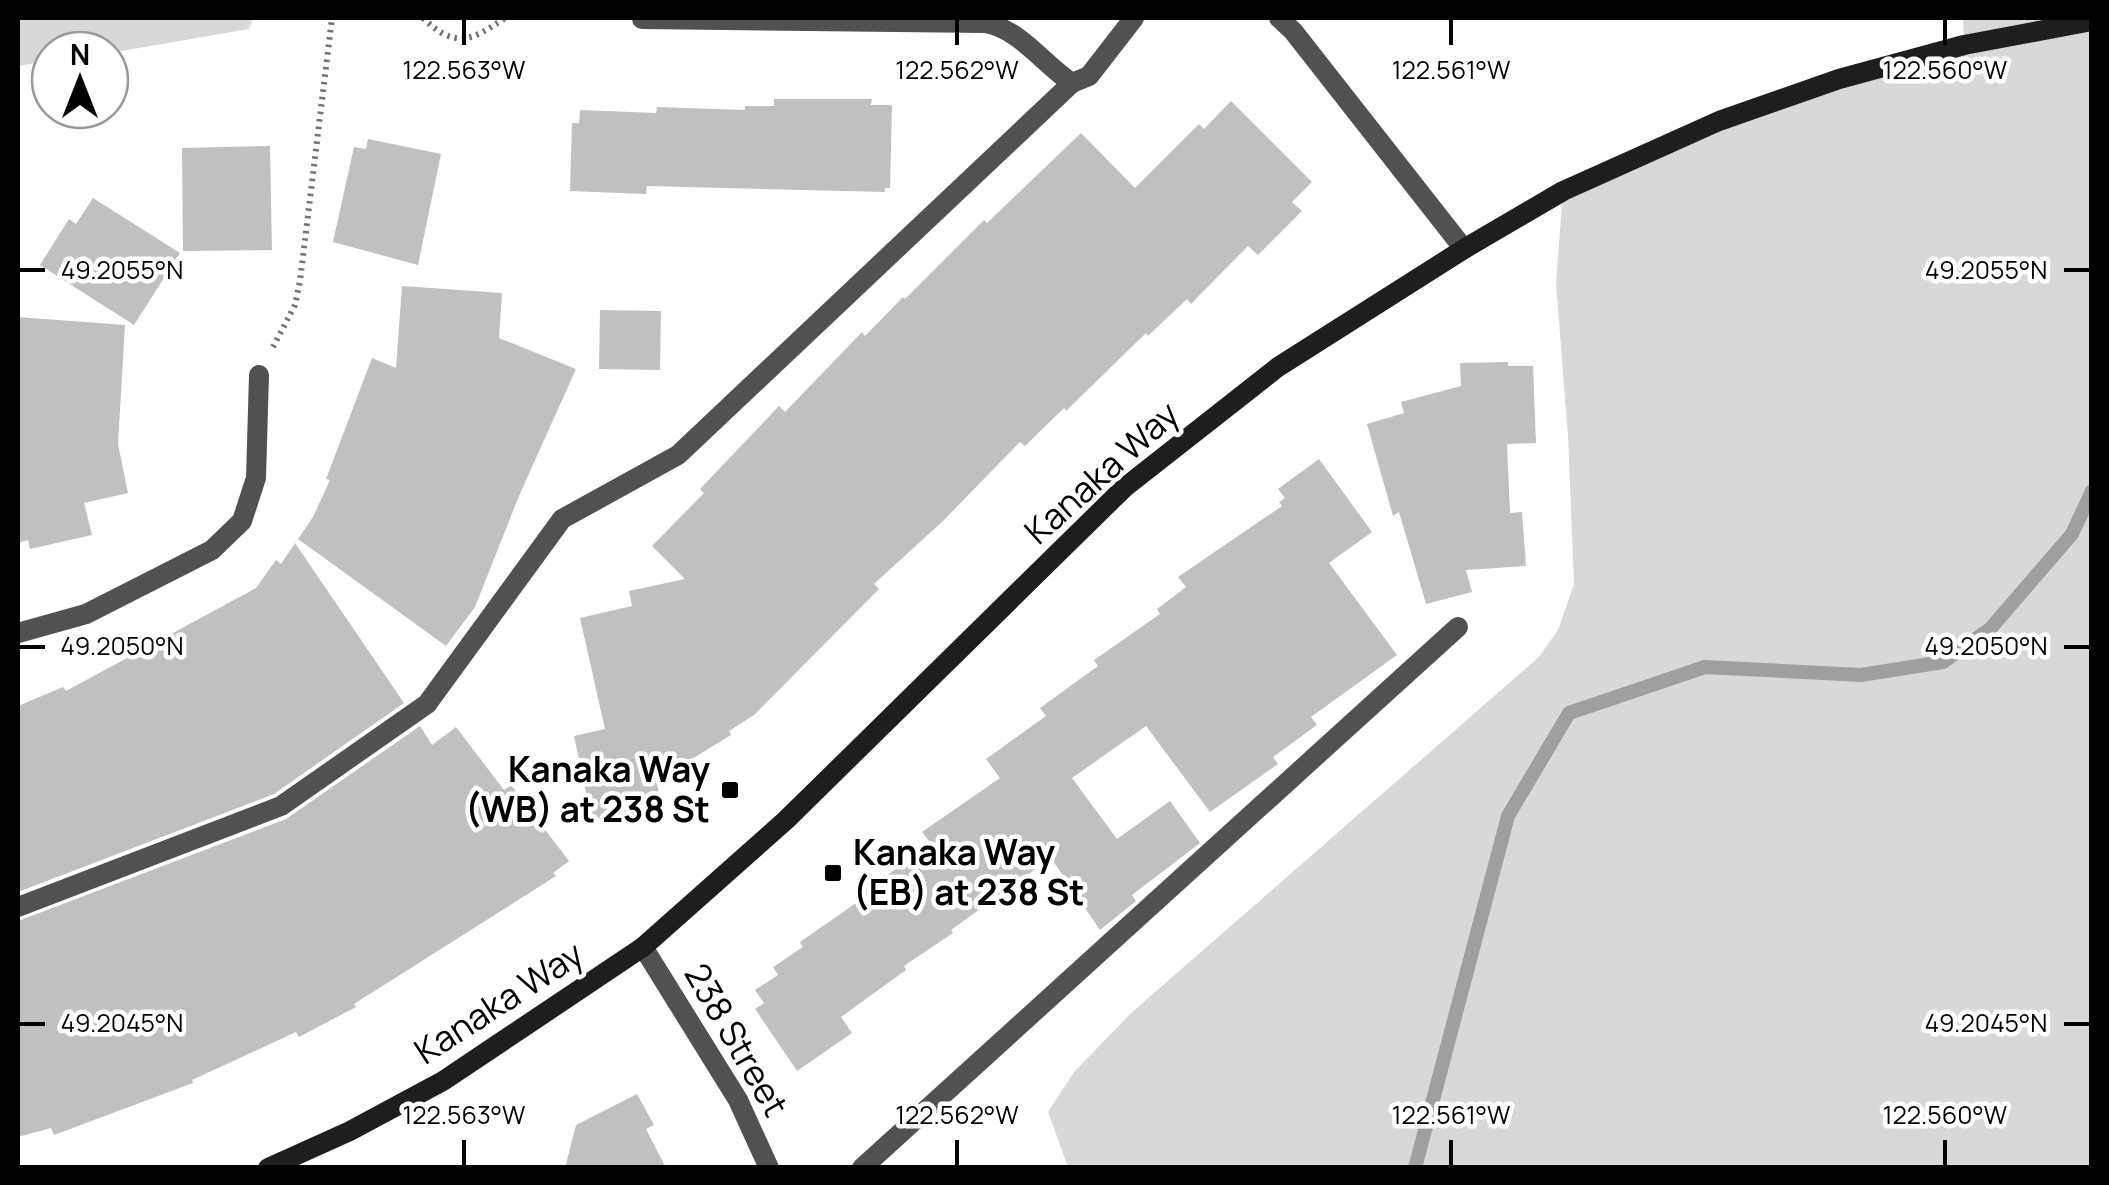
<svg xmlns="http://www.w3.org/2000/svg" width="2109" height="1185" viewBox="0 0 2109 1185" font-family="Manrope,sans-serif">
<rect width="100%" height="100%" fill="#fff"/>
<!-- green -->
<path fill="#d8d8d8" d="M18 18H253L249 29 110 53V50H50V61L18 66Z
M1963 18H2091V1167H1068L1048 1112 1074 1072 1131 1013 1539 657 1558 630 1574 584 1568 436 1556 283 1563 191 1719 121 1964 45Z"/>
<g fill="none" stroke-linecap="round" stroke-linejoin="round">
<!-- stream -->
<path stroke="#9f9f9f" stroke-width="14" d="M1415 1168 1508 816 1569 713 1705 667 1861 675 1943 662 1990 629 2072 534 2092 491"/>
</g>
<!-- building -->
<path fill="#c0c0c0" d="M774 99H872L871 105H892L890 188H885V192L647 186 646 194 570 191 572 123H579L580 110 656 113 657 107 745 110V106H774Z
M1231 101 1312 182 1292 202 1302 211 1258 255 1248 246 1191 304 1187 299 1148 336 1146 333 1066 411 1064 408 1025 446 1020 442 943 521 874 584 879 589 754 715 729 731 731 735 656 781 659 793 647 796 649 807 592 820 574 736 605 729 580 618 632 606 629 591 685 579 652 546 704 493 700 489 779 406 785 412 862 332 865 336 903 297 905 299 984 220 987 223 1081 133 1135 188 1199 124 1204 129Z
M368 139 441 154 418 265 333 242 354 147 366 149Z
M270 146 272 250 183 251 182 148Z
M93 198 180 253 134 325 40 265 69 219 76 224Z
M402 286 502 293 499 338 576 369 519 496 475 607 446 646 298 539 313 517 330 480 326 479 372 358 396 368Z
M600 310 661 311 660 370 599 369Z
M18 317 125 325 118 444 128 493 84 503 92 535 30 549 28 540 18 543Z
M1508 362V366H1533L1536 443 1507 444 1510 513 1522 512 1526 566 1466 570 1472 592 1426 604 1399 512 1393 516 1367 424 1404 413 1401 402 1461 386 1460 363Z
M1319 459 1372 532 1329 563 1397 655 1311 717 1317 725 1273 757 1278 764 1210 812 1146 726 1072 778 1117 839 1170 801 1200 843 1132 895 1136 901 1100 930 1051 858 951 930 953 933 904 966 906 970 841 1017 852 1033 797 1071 755 1009 764 1003 755 990 778 975 773 967 803 947 800 942 866 896 863 891 932 845 922 832 1000 778 986 759 1046 716 1040 708 1098 666 1094 660 1160 614 1157 609 1186 587 1178 577 1282 506 1279 502 1285 498 1278 489Z
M295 543 404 703 274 794 18 892V706L63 687 66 691 256 588 276 560 281 564Z
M420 726 432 745 456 727 504 790 511 785 569 861 553 873 556 876 354 1004 356 1007 299 1037 296 1032 192 1080 193 1083 54 1135 51 1128 18 1137V921L286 819Z
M637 1094 654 1125 646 1129 666 1168H565L576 1125Z"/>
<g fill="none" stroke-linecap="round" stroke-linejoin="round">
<!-- path -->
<path stroke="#737373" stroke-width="6" stroke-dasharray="2.5 5" stroke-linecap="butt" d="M423 18C455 49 471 41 505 18
M273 347 295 305 300 281 332 18"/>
<!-- service -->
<path stroke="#515151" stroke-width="20" d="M18 907 281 806 427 704 562 519 678 455 1072 83
M862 1168 1458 627"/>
<!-- minor -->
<path stroke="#515151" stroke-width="20" d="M1279 18 1293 31 1464 249
M642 19 985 23C1020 29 1043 64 1072 83L1089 76 1134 18
M18 633 86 614 212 550 242 521 256 478 259 375
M643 947 738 1100 769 1168"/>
<!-- secondary -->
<path stroke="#1e1e1e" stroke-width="20" d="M268 1168 350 1131 443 1081 643 947 786 820 1124 488 1278 367 1464 249 1563 191 1719 121 1839 79 1964 45 2092 21"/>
</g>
<!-- ticks -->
<path fill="none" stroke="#000" stroke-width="4" d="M464 20V45M957 20V45M1451 20V45M1945 20V45M20 270H45M2064 270H2089M20 647H45M2064 647H2089M20 1024H45M2064 1024H2089M464 1140V1165M957 1140V1165M1451 1140V1165M1945 1140V1165"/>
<!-- markers -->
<g fill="#000" stroke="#fff" stroke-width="4">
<rect x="720" y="780" width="20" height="20" rx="5"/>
<rect x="823" y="863" width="20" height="20" rx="5"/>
</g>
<g text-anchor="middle" stroke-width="9" stroke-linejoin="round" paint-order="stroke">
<!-- street labels -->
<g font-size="35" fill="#000" stroke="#fff">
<text transform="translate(1102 473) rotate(-42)" y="12">Kanaka Way</text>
<text transform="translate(499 1003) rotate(-33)" y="12">Kanaka Way</text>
<text transform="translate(736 1040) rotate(60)" y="12">238 Street</text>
</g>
<!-- poi labels -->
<g font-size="35" font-weight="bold" fill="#000" stroke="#fff" text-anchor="end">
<text x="710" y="782">Kanaka Way<tspan x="710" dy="40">(WB) at 238 St</tspan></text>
<text x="853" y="865" text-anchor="start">Kanaka Way<tspan x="853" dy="40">(EB) at 238 St</tspan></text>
</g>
</g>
<g font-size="25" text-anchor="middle" fill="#000" stroke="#fff" stroke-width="9" stroke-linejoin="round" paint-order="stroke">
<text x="464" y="79">122.563°W</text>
<text x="957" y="79">122.562°W</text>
<text x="1451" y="79">122.561°W</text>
<text x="1945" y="79">122.560°W</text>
<text x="122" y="279">49.2055°N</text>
<text x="1986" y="279">49.2055°N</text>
<text x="122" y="655">49.2050°N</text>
<text x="1986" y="655">49.2050°N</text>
<text x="122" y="1032">49.2045°N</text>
<text x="1986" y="1032">49.2045°N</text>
<text x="464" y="1124">122.563°W</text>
<text x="957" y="1124">122.562°W</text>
<text x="1451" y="1124">122.561°W</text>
<text x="1945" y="1124">122.560°W</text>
</g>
<!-- border -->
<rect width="2109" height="1185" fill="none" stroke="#000000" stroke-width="40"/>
<!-- north arrow -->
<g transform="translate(80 80)"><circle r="48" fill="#ffffff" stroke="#999999" stroke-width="2.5"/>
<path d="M0-8L18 38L0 25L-18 38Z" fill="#000000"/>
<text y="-15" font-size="28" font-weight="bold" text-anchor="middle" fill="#000000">N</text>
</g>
</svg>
